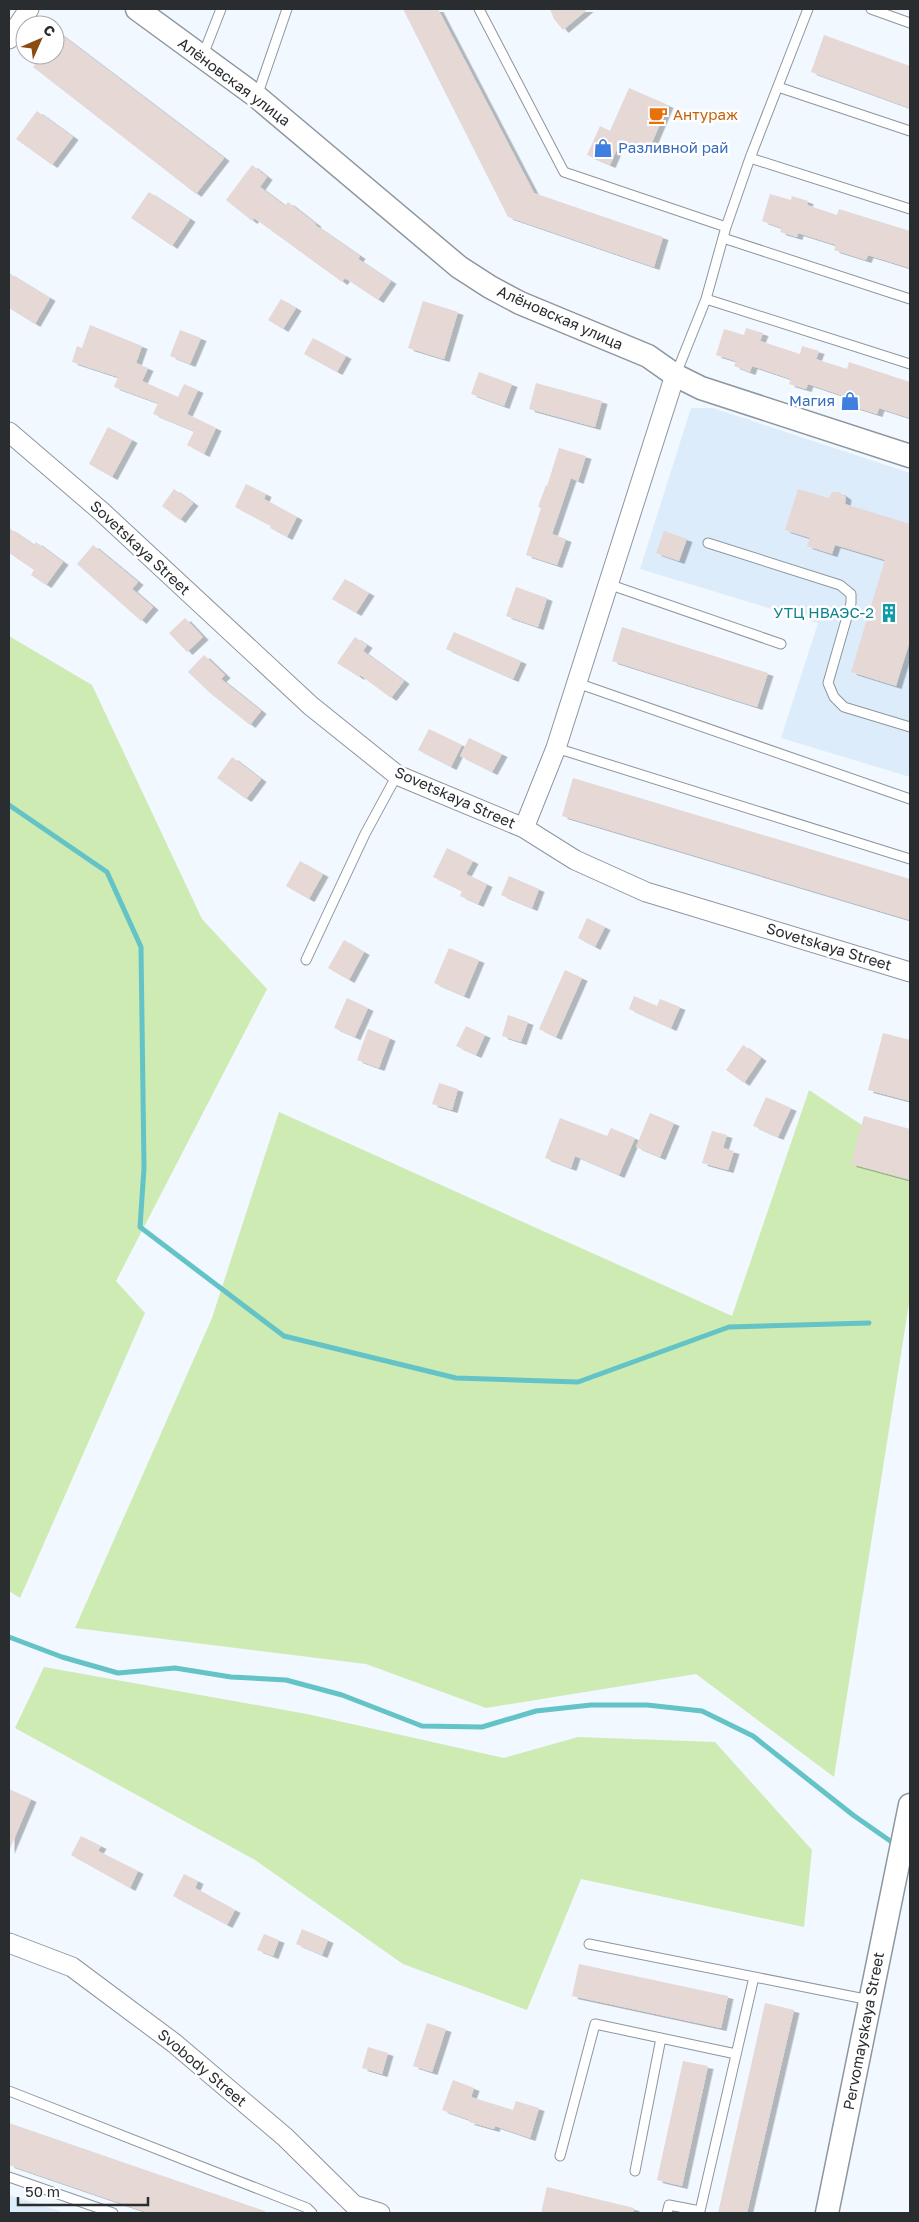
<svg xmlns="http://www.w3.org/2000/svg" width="919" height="2222" viewBox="0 0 919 2222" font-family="'Golos Text',sans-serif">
<defs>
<filter id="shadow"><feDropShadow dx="5.5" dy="3" stdDeviation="0" flood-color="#0004"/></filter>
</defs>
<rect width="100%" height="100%" fill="#f1f8ff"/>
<!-- built -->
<path fill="#ddecfa" d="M691 408H713L910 473V777L781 738 818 623 640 569Z
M9 2195 60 2211 59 2213H9Z"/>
<!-- green -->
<path fill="#ceebb3" d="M9 636 92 685 202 919 267 989 116 1281 145 1313 20 1598 9 1591Z
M809 1090 910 1157V1297L834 1777 696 1674 486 1708 366 1664 75 1628 212 1318 279 1112 732 1316Z
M44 1667 307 1714 504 1758 578 1737 715 1742 812 1850 804 1927 581 1879 527 2010 403 1964 255 1860 15 1728Z"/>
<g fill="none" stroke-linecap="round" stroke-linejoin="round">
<!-- stream -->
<path stroke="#64c3c7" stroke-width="5" d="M9 805 107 872 141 947 144 1168 140 1227 284 1336 456 1378 578 1382 729 1327 869 1323
M9 1637 62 1657 118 1673 175 1668 231 1677 286 1680 342 1695 422 1726 482 1727 536 1711 591 1705H647L702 1711 753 1736 853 1815 896 1845"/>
</g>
<!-- building -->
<path fill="#e5d8d5" filter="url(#shadow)" d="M403 9H438L534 193 663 237 654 267 508 217Z
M550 9H588L563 30 554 19Z
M55 30 224 158 196 194 33 67 42 55H55Z
M824 35 910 66V108L811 72Z
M629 88 668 105 648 152 621 140 610 165 587 155 600 126 610 131Z
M37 111 73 137 52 165 16 139Z
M252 165 267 177 260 187 285 206 288 202 316 224 315 225 360 256 358 259 391 281 378 300 345 278 342 282 254 218 252 221 226 200Z
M149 192 190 219 172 246 131 218Z
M770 194 791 200 792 196 808 201 807 205 837 215 839 209 910 231V268L868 255 866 260 834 250 836 245 798 233 797 237 780 232 782 228 762 221Z
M9 273 50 298 35 324 9 308Z
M281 299 296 308 283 329 268 320Z
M423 301 458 312 444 359 408 348Z
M90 325 142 346 136 363 148 368 142 381 178 397 184 384 198 390 187 414 216 428 204 454 187 445 194 431 153 414 158 403 114 387 118 377 72 362 77 346 82 348Z
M746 328 763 333 760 341 800 354 802 346 819 351 816 359 847 369 849 362 910 382V418L879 408 877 414 842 403 844 396 808 384 806 389 789 384 791 379 752 366 750 372 734 366 736 361 716 355 724 329 744 335Z
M180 330 201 338 190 364 170 356Z
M313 338 346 356 337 372 304 354Z
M479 372 512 384 504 406 471 394Z
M536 383 602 401 595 427 529 409Z
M108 427 132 440 112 477 89 464Z
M559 448 586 456 578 481 571 478 552 534 566 539 557 565 526 555 541 508 538 507 546 485 547 486Z
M246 484 266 494 264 499 297 517 287 537 270 528 271 526 235 507Z
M174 489 193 503 180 520 162 506Z
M798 489 829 498 832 492H839L846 497 845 504 910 524V641L896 686 851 672 885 560 835 545 832 554 807 546 810 538 785 530Z
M9 528 34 545 36 542 63 562 46 585 31 575 34 570 9 553Z
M664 531 687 539 679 561 656 553Z
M93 545 138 582 132 589 153 607 141 621 77 564Z
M345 579 369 593 356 613 332 599Z
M516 587 547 598 538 627 506 616Z
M185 618 203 637 187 652 169 633Z
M622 627 768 673 757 707 612 661Z
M454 632 521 661 513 679 446 649Z
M355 637 367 645 363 651 404 681 391 698 360 675 359 677 337 663Z
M204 655 225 675 221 679 261 711 250 725 210 693 188 672Z
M429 729 462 745 451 767 418 750Z
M469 738 502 754 492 772 460 756Z
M232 757 261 779 246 799 217 778Z
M573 778 910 879V920L562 816Z
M447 848 473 861 466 874 487 884 478 904 460 896 462 891 433 877Z
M300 861 323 874 309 899 286 886Z
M509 876 539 889 532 908 501 895Z
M587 918 605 927 595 947 578 938Z
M344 940 364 952 349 980 328 968Z
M449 948 479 960 464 996 434 983Z
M565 970 582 978 556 1037 539 1029Z
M634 996 657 1006 660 999 680 1007 671 1028 629 1009Z
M347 998 368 1008 355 1037 334 1028Z
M508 1015 528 1022 521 1042 502 1036Z
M466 1026 485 1035 476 1055 456 1046Z
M368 1029 390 1038 379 1068 357 1060Z
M883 1033 910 1040V1101L868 1090Z
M743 1045 761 1058 744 1083 726 1070Z
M439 1083 458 1089 452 1110 432 1104Z
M766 1097 791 1108 778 1137 753 1126Z
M650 1113 674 1123 660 1157 636 1147Z
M864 1116 910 1129V1180L851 1164Z
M560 1118 607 1136 611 1128 635 1138 619 1175 575 1156 571 1168 545 1158Z
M712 1131 727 1135 723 1148 734 1151 728 1170 702 1163Z
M9 1789 31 1799 9 1851Z
M81 1836 101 1846 98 1851 138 1871 130 1888 71 1855Z
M184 1874 198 1881 195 1888 235 1910 227 1925 173 1896Z
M302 1929 328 1940 322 1955 296 1944Z
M264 1934 279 1940 273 1956 257 1950Z
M579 1964 728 1996 721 2028 572 1996Z
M765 2003 794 2010 747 2213H718Z
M427 2023 446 2029 432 2072 413 2066Z
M368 2047 388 2053 382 2074 362 2068Z
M683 2061 708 2066 682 2186 657 2180Z
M453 2080 474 2088 471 2097 513 2110 516 2101 539 2108 530 2138 495 2126 494 2129 469 2122 470 2120 442 2110Z
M9 2123 265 2211V2213H149L9 2165Z
M547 2187 634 2208 633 2213H541Z"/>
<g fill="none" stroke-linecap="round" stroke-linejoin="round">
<!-- service casing -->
<g stroke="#8e969e" stroke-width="11">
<path id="service" d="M479 9 564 172 726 227
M871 9 910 23
M203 55 221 9
M778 87 910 131
M257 96 287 9
M750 158 808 9
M723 238 910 299
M706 299 910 364
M676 374 706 299 726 227 750 158 910 209
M708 543 840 585 851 594V603L828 683 834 697 844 707 910 727
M608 584 781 644
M577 683 910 799
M556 748 910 859
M306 960 365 834 397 775
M589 1944 870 2000
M9 2091 307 2208 312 2213
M560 2156 595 2024 736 2054
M635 2171 661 2038
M9 2177 113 2213
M667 2213 669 2205 700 2211 754 1977"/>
</g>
<!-- minor casing -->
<g stroke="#8e969e" stroke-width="21">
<path id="minor" d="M9 39 29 9
M9 432 101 511 311 706 397 775 524 828 575 860 646 892 910 972
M524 828 556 748 675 375
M9 1943 72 1967 174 2043 285 2137 354 2205 380 2213"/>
</g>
<!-- tertiary casing -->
<g stroke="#8e969e" stroke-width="25">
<path id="tertiary" d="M137 9 256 96 459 267 490 287 520 303 648 356 675 375 701 388 910 456
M827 2213 910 1805"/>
</g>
<!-- service -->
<use href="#service" stroke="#fff" stroke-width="9"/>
<!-- minor -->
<use href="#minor" stroke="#fff" stroke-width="19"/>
<!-- tertiary -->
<use href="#tertiary" stroke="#fff" stroke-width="22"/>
</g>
<!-- icons -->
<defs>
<g id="cafe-bare" transform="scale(1.5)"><path d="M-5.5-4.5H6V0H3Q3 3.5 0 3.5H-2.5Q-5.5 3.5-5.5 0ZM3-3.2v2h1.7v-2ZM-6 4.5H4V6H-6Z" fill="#e8710a" stroke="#fff" stroke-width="2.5" paint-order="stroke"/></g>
<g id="shop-bare" transform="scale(1.5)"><path d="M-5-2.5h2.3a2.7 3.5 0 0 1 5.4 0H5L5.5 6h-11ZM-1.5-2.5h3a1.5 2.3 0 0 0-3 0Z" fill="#3f7fe0" stroke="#fff" stroke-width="2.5" paint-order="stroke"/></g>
<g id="building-bare" transform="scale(1.5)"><path d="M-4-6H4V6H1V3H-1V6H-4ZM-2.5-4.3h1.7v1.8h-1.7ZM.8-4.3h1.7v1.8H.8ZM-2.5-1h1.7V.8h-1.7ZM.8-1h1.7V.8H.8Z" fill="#0f9aa8" stroke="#fff" stroke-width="2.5" paint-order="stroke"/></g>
</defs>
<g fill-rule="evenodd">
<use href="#cafe-bare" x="658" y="115"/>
<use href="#shop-bare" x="603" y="148"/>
<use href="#shop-bare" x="850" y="401"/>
<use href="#building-bare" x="889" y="613"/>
</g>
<g text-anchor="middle" stroke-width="5" stroke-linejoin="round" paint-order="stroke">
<!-- street labels -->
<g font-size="15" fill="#292d30" stroke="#fff">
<text transform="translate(234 82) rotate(37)" y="5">Алёновская улица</text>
<text transform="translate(560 318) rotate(24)" y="5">Алёновская улица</text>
<text transform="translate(140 548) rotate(43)" y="5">Sovetskaya Street</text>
<text transform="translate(455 798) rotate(24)" y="5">Sovetskaya Street</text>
<text transform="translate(829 947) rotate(17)" y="5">Sovetskaya Street</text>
<text transform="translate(864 2031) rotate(-79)" y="5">Pervomayskaya Street</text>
<text transform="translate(202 2068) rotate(40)" y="5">Svobody Street</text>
</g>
<!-- food labels -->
<g font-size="15" fill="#c56008" stroke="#fff" text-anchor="start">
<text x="673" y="120">Антураж</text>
</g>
<!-- shop labels -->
<g font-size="15" fill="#366cbe" stroke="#fff" text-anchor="start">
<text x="618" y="153">Разливной рай</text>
<text x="835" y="406" text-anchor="end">Магия</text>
</g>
<!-- culture labels -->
<g font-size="15" fill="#0d838f" stroke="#fff" text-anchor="end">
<text x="874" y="618">УТЦ НВАЭС-2</text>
</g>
</g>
<!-- border -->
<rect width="919" height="2222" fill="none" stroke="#292d30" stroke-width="20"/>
<!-- north arrow -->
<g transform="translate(40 40) rotate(45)"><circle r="24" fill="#ffffff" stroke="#a9abac"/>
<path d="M0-4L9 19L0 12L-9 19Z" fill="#8a4c10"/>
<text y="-8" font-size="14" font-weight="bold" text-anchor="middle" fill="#292d30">С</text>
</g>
<!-- scale -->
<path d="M18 2197v8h130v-8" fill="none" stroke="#292d30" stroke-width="2.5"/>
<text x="25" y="2197" font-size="15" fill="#292d30" stroke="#ffffff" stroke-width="4" paint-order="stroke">50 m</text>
</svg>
